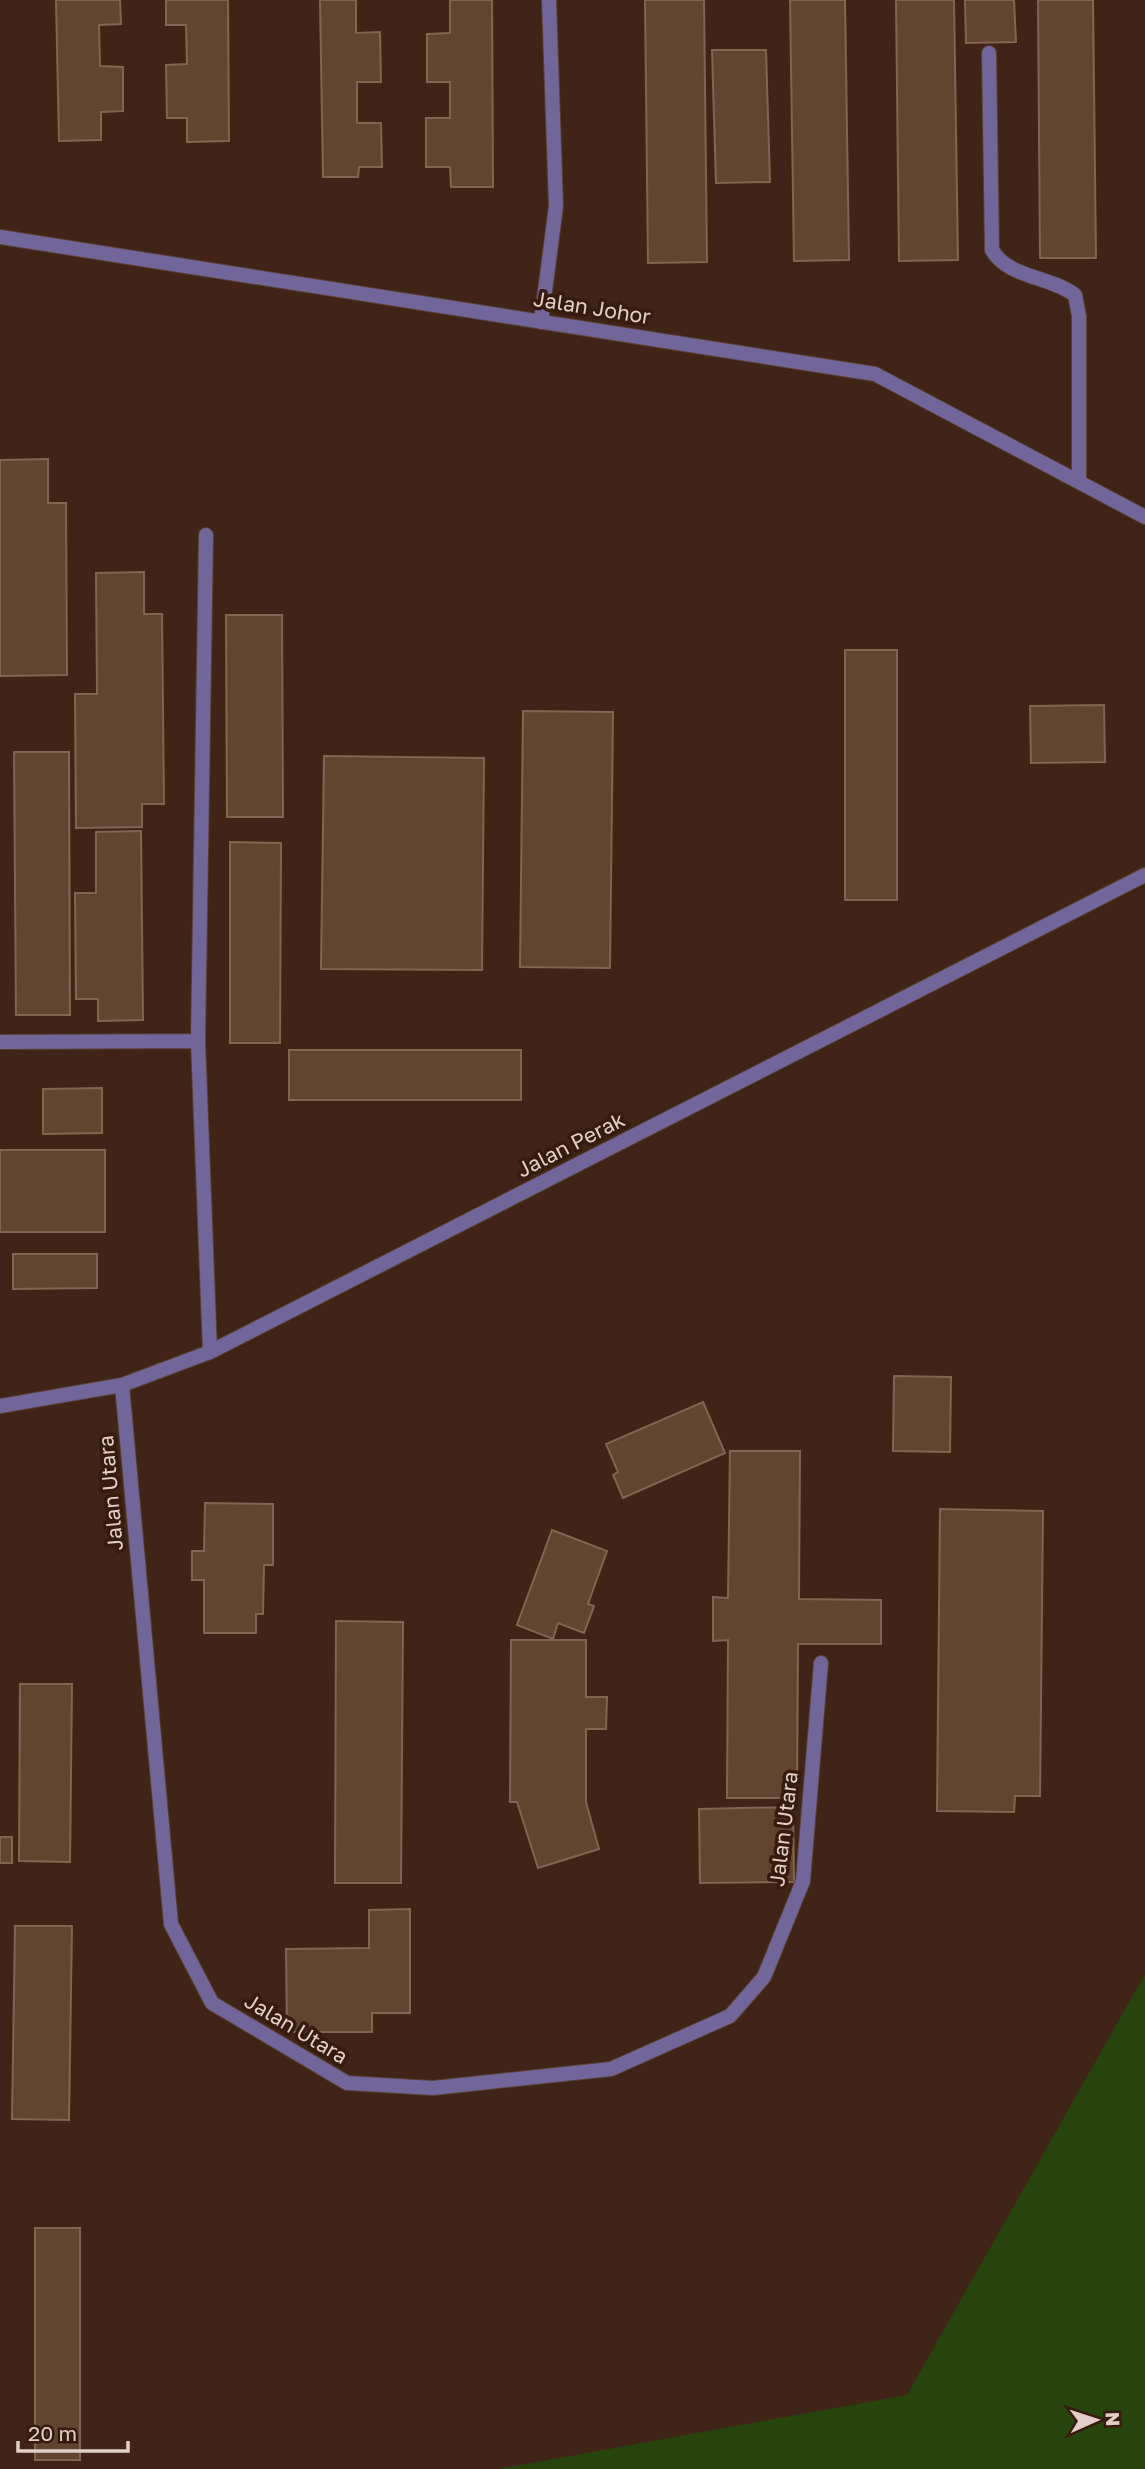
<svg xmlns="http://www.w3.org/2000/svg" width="1145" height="2469" viewBox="0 0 1145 2469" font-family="'Golos Text',sans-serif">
<rect width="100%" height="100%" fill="#402417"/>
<!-- green -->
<path fill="#28440e" d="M1145 1974V2469H498L907 2395Z"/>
<!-- building -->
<path fill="#604531" stroke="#826550" stroke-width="2" d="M56 0H120L121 24 99 25 100 66 123 67V111L101 112V140L59 141Z
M166 0H228L229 141 187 142V118H167L166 65 187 64 186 25H166Z
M320 0H356V33L380 32 381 82H357V123H381L382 167H359L358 177H323Z
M450 0H492L493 187H451L450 167H426V118H450V82H427V34L450 33Z
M645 0H704L707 262 648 263Z
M790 0H845L849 260 794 261Z
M896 0H954L958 260 899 261Z
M965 0H1014L1016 42 966 43Z
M1038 0H1093L1096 258H1040Z
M712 50H766L770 182 716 183Z
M48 459V503H66L67 675 0 676V460Z
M144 572V614H162L164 804H142V827L76 828 75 694H97L96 573Z
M226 615H282L283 817H227Z
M845 650H897V900H845Z
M1104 705 1105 762 1031 763 1030 706Z
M523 711 613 712 610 968 520 967Z
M14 752H69L70 1015H16Z
M324 756 484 758 482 970 321 969Z
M141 831 143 1020 98 1021V999H76L75 893H96V832Z
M230 842 281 843 280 1043H230Z
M289 1050H521V1100H289Z
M102 1088V1133L43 1134V1089Z
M0 1150H105V1232H0Z
M13 1254H97V1288L13 1289Z
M894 1376 951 1377 950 1452 893 1451Z
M703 1402 725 1453 623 1498 613 1475 618 1472 606 1444Z
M730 1451H800L799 1599 881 1600V1644H798L797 1798H727L728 1640 713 1641V1597L728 1598Z
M205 1503 273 1504V1565H264L263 1614H256V1633H204V1580H192V1551H204Z
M940 1509 1043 1511 1040 1796H1015L1014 1812 937 1811Z
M552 1530 607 1551 588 1604 594 1606 584 1633 558 1623 553 1639 517 1625Z
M336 1621 403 1622 401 1883H335Z
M511 1640H586V1697H607L606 1729H586V1802L599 1849 538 1868 517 1802H510Z
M20 1684H72L70 1862 19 1861Z
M793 1807 794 1882 700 1883 699 1809Z
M0 1837H12V1863H0Z
M410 1909V2013H372V2032H287L286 1949 369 1948V1910Z
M15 1926H72L69 2120 12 2119Z
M35 2228H80V2460H35Z"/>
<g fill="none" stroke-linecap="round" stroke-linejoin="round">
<!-- street casing -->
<g stroke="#5a3f33" stroke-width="16">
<path id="street" d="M989 53 992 250C1008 278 1050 276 1075 295L1079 316V482
M0 237 875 374 1145 517
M541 322 556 206 549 0
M206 535 198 1041 210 1352
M0 1042 198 1041
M122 1385 171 1924 212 2003 347 2083 433 2088 611 2069 730 2016 764 1977 803 1881 821 1663
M0 1406 122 1385 210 1352 1145 875"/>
</g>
<!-- street -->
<use href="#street" stroke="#71659a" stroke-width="14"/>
</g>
<g text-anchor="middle" stroke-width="7" stroke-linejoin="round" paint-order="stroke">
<!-- street labels -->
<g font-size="21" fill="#e2cfc7" stroke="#361b0e">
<text transform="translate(592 308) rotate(9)" y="7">Jalan Johor</text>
<text transform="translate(571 1145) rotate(-27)" y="7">Jalan Perak</text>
<text transform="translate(111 1493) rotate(-95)" y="7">Jalan Utara</text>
<text transform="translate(784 1829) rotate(-83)" y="7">Jalan Utara</text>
<text transform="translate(296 2029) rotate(31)" y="7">Jalan Utara</text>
</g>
</g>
<!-- north arrow -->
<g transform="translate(1096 2420) rotate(87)" stroke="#361b0e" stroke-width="5" paint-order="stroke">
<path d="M0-5L12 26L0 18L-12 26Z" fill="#e2cfc7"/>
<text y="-10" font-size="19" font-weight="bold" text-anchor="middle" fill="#e2cfc7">N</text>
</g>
<!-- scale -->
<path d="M18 2441v10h110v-10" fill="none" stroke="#e2cfc7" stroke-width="3.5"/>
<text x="28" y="2441" font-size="21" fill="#e2cfc7" stroke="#361b0e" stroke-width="5" paint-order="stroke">20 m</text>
</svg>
